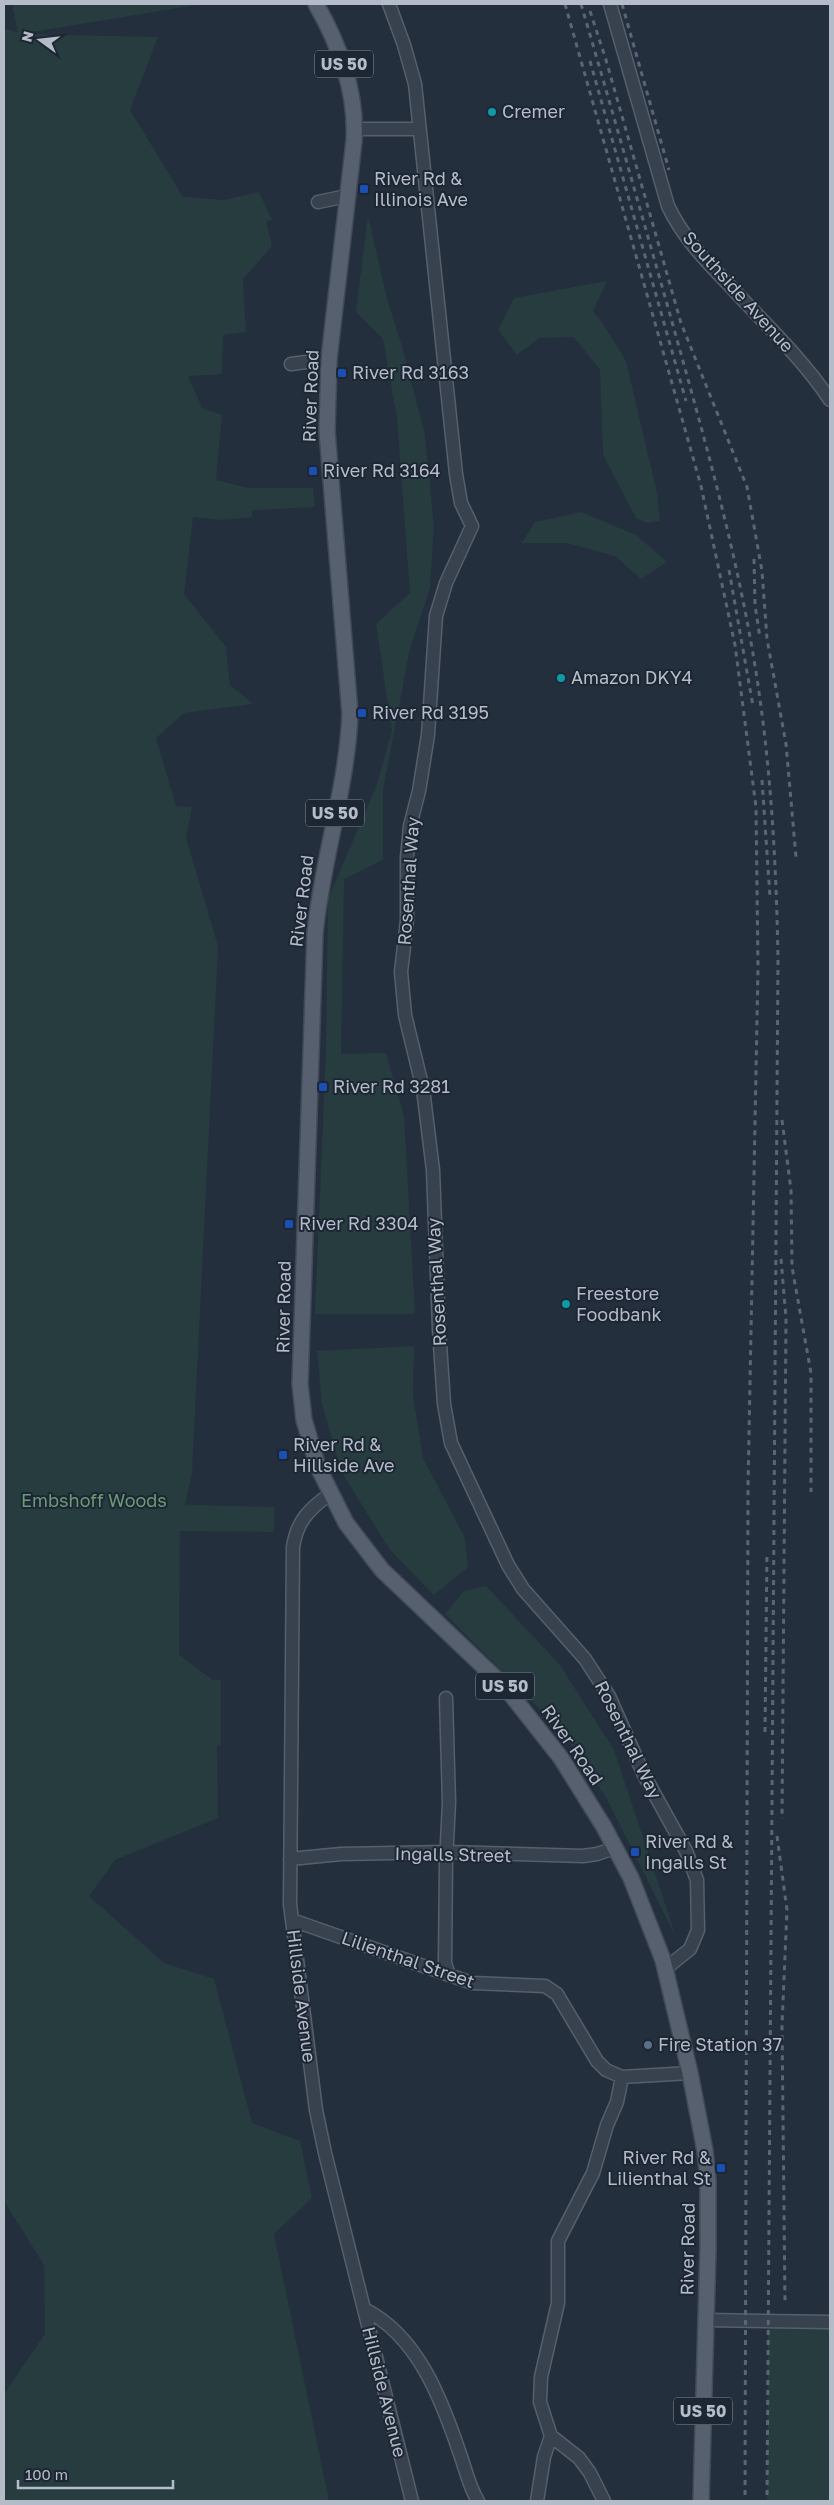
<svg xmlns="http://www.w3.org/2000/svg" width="834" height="2505" viewBox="0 0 834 2505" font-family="'Golos Text',sans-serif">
<rect width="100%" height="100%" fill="#242f3e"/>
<!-- green -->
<path fill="#263c3f" d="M12 4H202L21 34 158 37 130 110 183 197 224 200 259 192 272 220 266 221 272 246 243 279 246 332 223 335 222 374 188 376 202 408 222 415 216 480 248 488H313L315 507 252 510V517L220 520 193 517 184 594 226 647 230 685 253 704 184 713 156 738 176 806 192 807 186 838 218 946 192 1473 185 1505 274 1507V1532L180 1531 179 1655 213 1680H221V1746L217 1745 218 1818 115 1860 89 1896 164 1963 214 1979 252 2123 300 2141 312 2198 274 2234 329 2501H4V2394L45 2334 44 2265 4 2201V28L18 33Z
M368 215 387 299 402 346 425 435 434 526 430 588 410 648 383 790V860L344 879 341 1054 386 1053 404 1116 415 1314H315L326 1050 328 899 376 787 392 731 376 624 410 593 397 418 383 339 356 312Z
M607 281 593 311 603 324 626 361 657 493 660 521 647 523 636 518 603 455 600 370 574 337 539 338 517 355 498 330 514 298Z
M581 512 636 535 667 562 641 579 615 556 567 543H522L535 522Z
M414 1346 413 1395 423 1458 465 1538 468 1567 434 1595 390 1550 342 1473 322 1404 317 1351Z
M486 1586 560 1665 614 1750 676 1937 607 1799 561 1730 445 1614 464 1591Z
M768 2321 830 2322V2501H767Z"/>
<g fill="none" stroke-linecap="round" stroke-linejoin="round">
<!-- minor casing -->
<g stroke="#565f6c" stroke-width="15">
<path id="minor" d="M389 4 404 45 415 84 456 474 461 503 472 526 446 583 436 616 428 735 419 791 410 826 407 857V920L401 972 405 1015 423 1089 433 1170 439 1329 444 1404 451 1443 508 1565 523 1589 585 1659 609 1696 644 1775 686 1851 697 1880 698 1930 690 1949 665 1969
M610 4 668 206C683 238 707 262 731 287 765 324 802 358 830 400
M354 129H419
M318 202 347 196
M291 364 329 359
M330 1494C309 1509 297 1521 293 1547L290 1904 316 2110 325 2153 412 2501
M446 1698 449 1802 446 1862 445 1963 449 1975
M290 1859 341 1854 447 1852 583 1856 597 1854 615 1848
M292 1920 472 1983 545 1986 557 1994 597 2061 606 2070 622 2077 690 2073
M364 2309C417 2335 441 2398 459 2451 465 2467 469 2487 478 2501
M706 2320 830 2322
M537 2501 544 2457 551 2436
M604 2501 590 2473 579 2458 551 2436 540 2402 541 2377 558 2303V2241L593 2173 607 2125 617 2102 622 2077"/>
</g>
<!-- major casing -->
<g stroke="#414a57" stroke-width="18">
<path id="major" d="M316 4C340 46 357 92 354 141L329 359 327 431 350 714C347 788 322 860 315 933L300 1384 304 1420 318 1467 346 1523 382 1570 505 1687 561 1758 604 1827 631 1878 663 1960 690 2073 705 2151 708 2180V2248L701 2501"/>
</g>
<!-- minor -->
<use href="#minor" stroke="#38414e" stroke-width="12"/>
<!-- major -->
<use href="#major" stroke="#56606e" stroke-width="15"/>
<!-- rail -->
<path stroke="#5a6575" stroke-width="3" stroke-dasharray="5 5" stroke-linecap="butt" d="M565 4 701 486 735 645 756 807 758 967 748 1487 745 2501
M581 4C611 106 640 209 669 311 698 415 728 520 748 626 769 736 776 847 778 959L767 2501
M622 4 669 170
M590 11 606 60 681 323 747 487 762 571 767 639 786 744 796 857
M590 61 686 401
M754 559 755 605 760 638
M729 570 753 706
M762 780 770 897
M782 1120 791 1190 792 1267 811 1373V1492
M781 1259 786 1318 782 1819
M765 1732 767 1552
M777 1836 787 1910 782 2025 785 2303"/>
</g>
<!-- markers -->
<g fill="#0f9aa8" stroke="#1d2633" stroke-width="2">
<circle cx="492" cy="112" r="5"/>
<circle cx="561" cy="678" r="5"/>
<circle cx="566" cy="1304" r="5"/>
</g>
<g fill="#1a4fb4" stroke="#1d2633" stroke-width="2">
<rect x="359" y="184" width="10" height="10" rx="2.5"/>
<rect x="337" y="368" width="10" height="10" rx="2.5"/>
<rect x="308" y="466" width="10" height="10" rx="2.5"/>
<rect x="357" y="708" width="10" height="10" rx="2.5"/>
<rect x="318" y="1082" width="10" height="10" rx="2.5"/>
<rect x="284" y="1219" width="10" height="10" rx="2.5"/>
<rect x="278" y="1450" width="10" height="10" rx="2.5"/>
<rect x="630" y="1847" width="10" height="10" rx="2.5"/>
<rect x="716" y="2163" width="10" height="10" rx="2.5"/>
</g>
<circle fill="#5c6f8a" stroke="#1d2633" stroke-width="2" cx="648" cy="2045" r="5"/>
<g text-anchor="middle" stroke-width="4" stroke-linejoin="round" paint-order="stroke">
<!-- shield labels -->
<g fill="#1d2633" stroke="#878f9c" stroke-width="1">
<rect x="315" y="50.5" width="58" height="27" rx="4"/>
<rect x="306" y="799.5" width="58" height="27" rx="4"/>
<rect x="476" y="1672.5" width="58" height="27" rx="4"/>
<rect x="674" y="2397.5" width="58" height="27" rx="4"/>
</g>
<g font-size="16" font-weight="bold" fill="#b4bcc9">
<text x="344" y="70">US 50</text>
<text x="335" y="819">US 50</text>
<text x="505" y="1692">US 50</text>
<text x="703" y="2417">US 50</text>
</g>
<!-- poi labels -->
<g font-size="18" fill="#b4bcc9" stroke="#1d2633" text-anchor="start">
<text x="502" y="118">Cremer</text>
<text x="374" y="185">River Rd &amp;<tspan x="374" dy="21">Illinois Ave</tspan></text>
<text x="352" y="379">River Rd 3163</text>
<text x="323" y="477">River Rd 3164</text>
<text x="571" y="684">Amazon DKY4</text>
<text x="372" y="719">River Rd 3195</text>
<text x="333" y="1093">River Rd 3281</text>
<text x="299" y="1230">River Rd 3304</text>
<text x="576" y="1300">Freestore<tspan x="576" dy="21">Foodbank</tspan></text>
<text x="293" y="1451">River Rd &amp;<tspan x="293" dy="21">Hillside Ave</tspan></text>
<text x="645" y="1848">River Rd &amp;<tspan x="645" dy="21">Ingalls St</tspan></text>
<text x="658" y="2051">Fire Station 37</text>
<text x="711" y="2164" text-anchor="end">River Rd &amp;<tspan x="711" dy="21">Lilienthal St</tspan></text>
</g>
<!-- street labels -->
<g font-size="18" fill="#b4bcc9" stroke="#1d2633">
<text transform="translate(738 292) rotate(48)" y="6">Southside Avenue</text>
<text transform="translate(311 396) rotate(-88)" y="6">River Road</text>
<text transform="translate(409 881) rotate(-86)" y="6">Rosenthal Way</text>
<text transform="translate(302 901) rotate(-83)" y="6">River Road</text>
<text transform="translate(437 1282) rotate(-93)" y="6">Rosenthal Way</text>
<text transform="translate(284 1307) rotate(-89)" y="6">River Road</text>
<text transform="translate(628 1740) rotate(64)" y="6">Rosenthal Way</text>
<text transform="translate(572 1745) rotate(55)" y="6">River Road</text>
<text transform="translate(453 1855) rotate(1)" y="6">Ingalls Street</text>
<text transform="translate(408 1960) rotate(19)" y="6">Lilienthal Street</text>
<text transform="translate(301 1996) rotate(83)" y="6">Hillside Avenue</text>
<text transform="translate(688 2249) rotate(-89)" y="6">River Road</text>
<text transform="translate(384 2392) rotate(76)" y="6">Hillside Avenue</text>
</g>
<!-- park labels -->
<g font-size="18" fill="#6b9a76" stroke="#1d2633">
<text x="94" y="1507">Embshoff Woods</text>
</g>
</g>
<!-- border -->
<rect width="834" height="2505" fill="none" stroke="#b4bcc9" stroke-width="10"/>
<!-- north arrow -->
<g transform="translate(40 40) rotate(285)" stroke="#1d2633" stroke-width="4" paint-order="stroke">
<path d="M0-4L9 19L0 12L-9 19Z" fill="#b4bcc9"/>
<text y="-8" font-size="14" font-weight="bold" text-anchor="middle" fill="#b4bcc9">N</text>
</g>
<!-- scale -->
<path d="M18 2480v8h155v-8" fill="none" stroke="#b4bcc9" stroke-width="2.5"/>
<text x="25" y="2480" font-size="15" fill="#b4bcc9" stroke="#1d2633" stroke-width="4" paint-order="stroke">100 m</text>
</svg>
